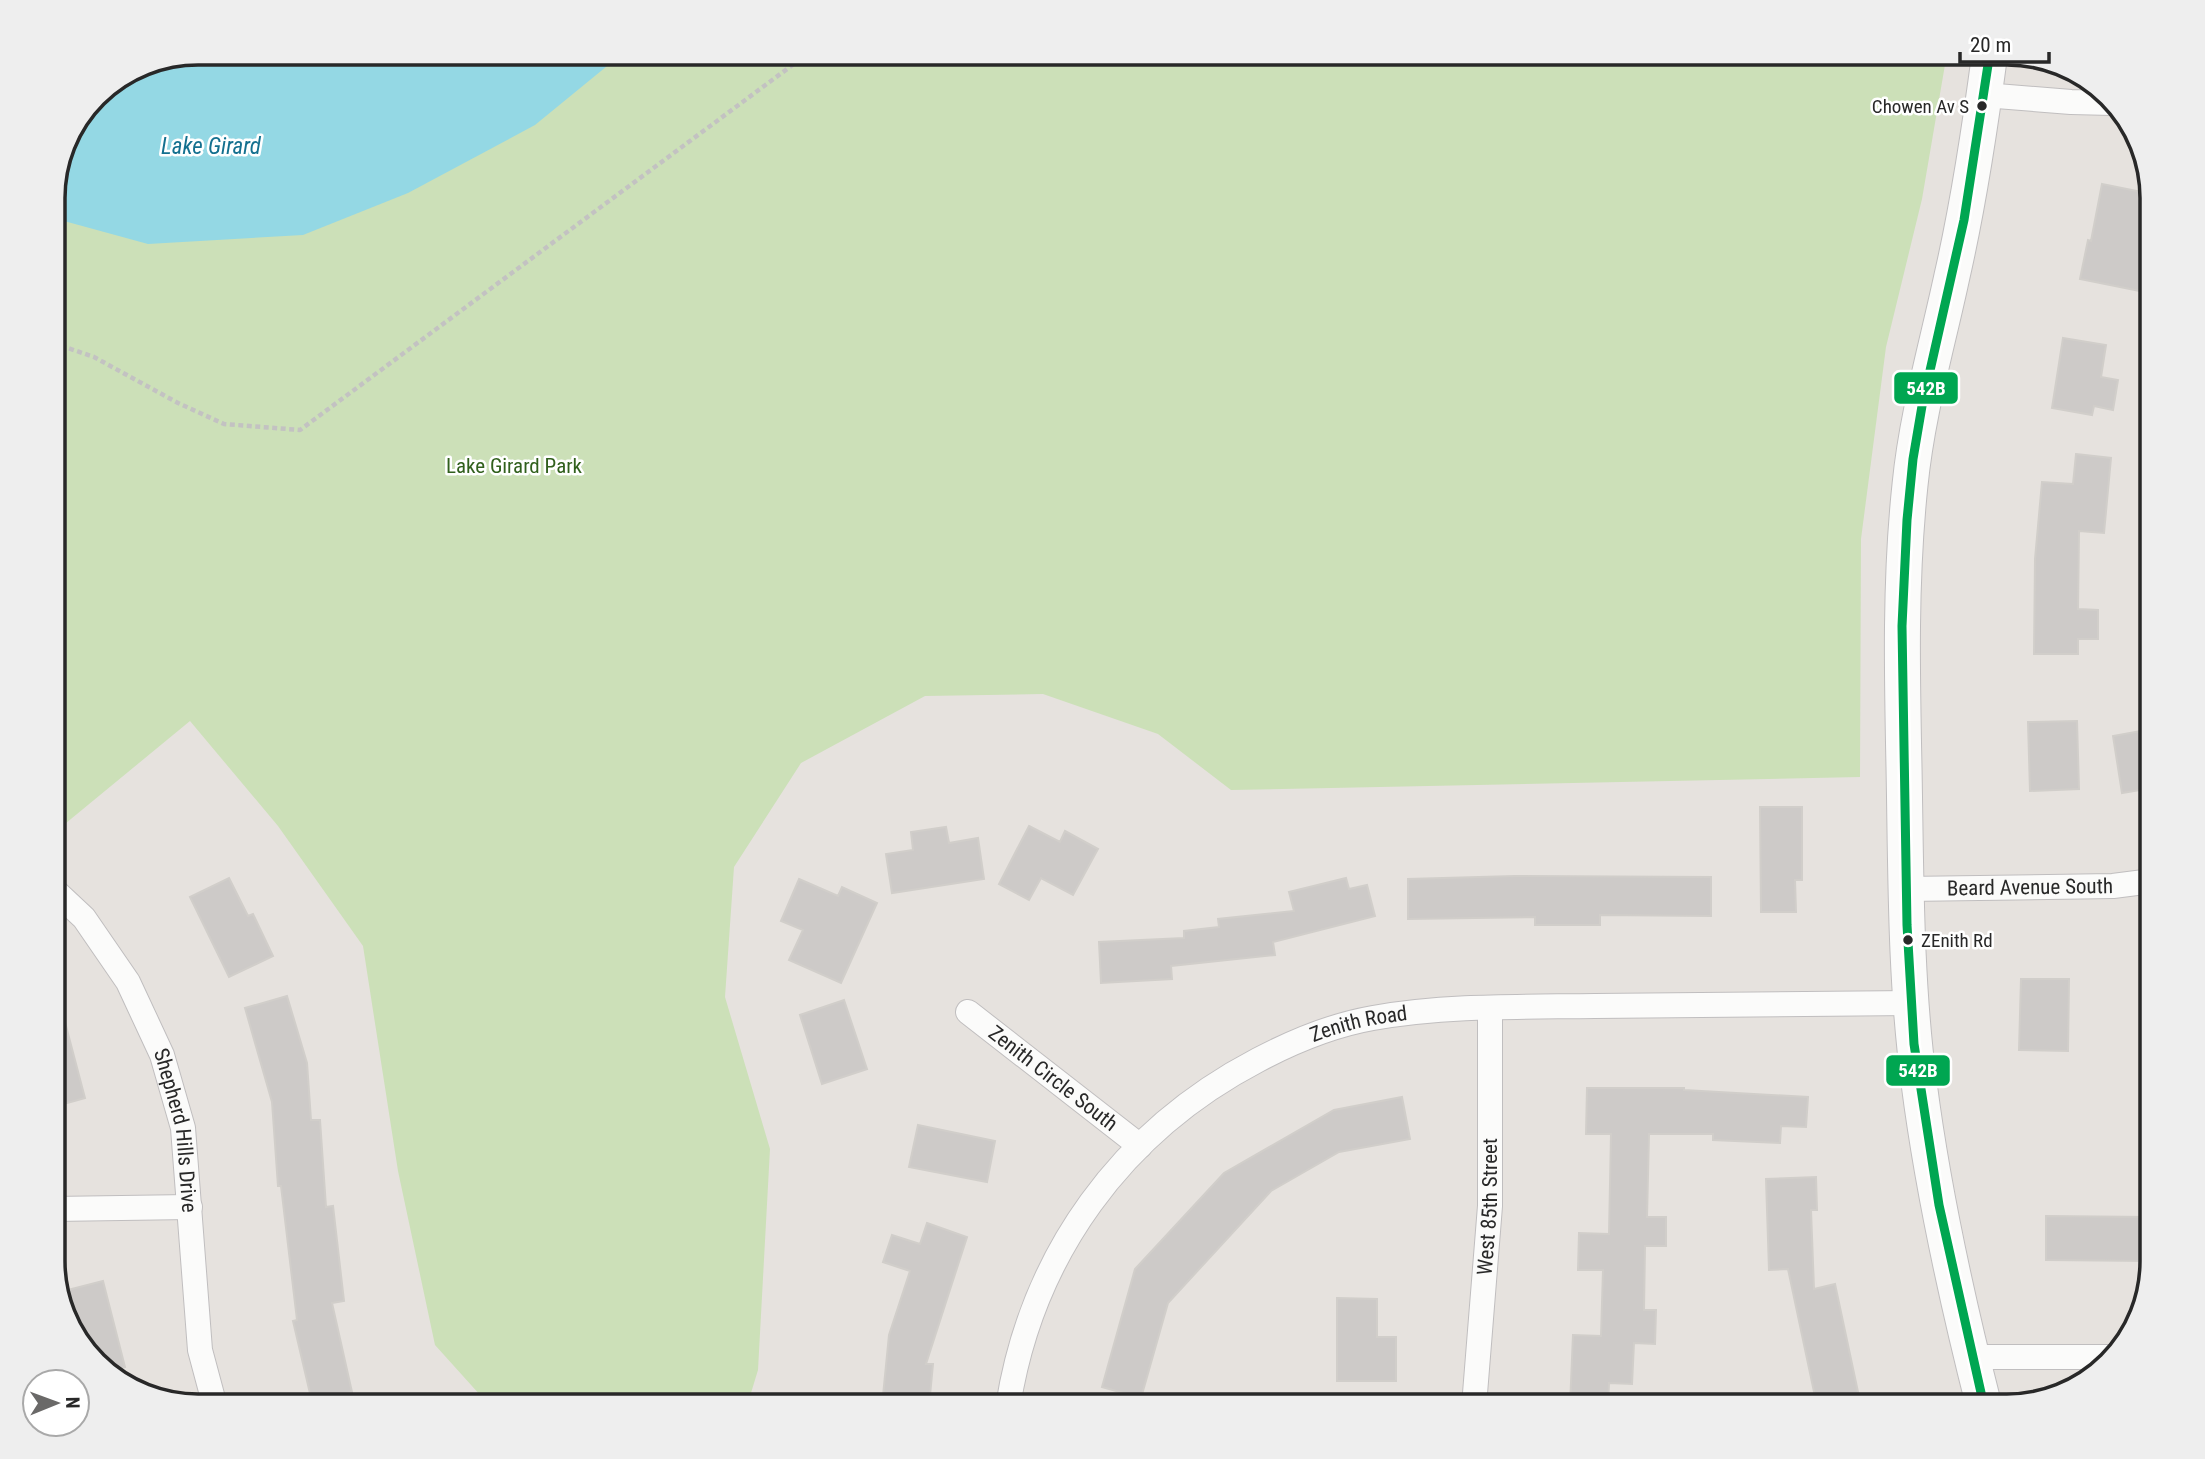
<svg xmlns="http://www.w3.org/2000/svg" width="2205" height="1459" viewBox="0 0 2205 1459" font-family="'Roboto Condensed',sans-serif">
<rect width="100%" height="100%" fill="#e6e2de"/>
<!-- green -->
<path fill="#cce0b8" d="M198 52 1947 53 1922 199 1886 347 1861 539 1860 777 1231 790 1158 734 1043 694 925 696 801 763 734 867 725 997 770 1149 758 1370 747 1406H490L435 1345 398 1171 363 946 278 826 190 721 60 828 53 824V189L64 142 95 95 143 63Z"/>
<!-- water -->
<path fill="#94d8e4" d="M198 52H623V53L535 125 408 193 303 235 148 244 53 218V189L64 142 95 95 143 63Z"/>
<!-- building -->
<path fill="#cdcac8" stroke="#d1ceca" stroke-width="2" d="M2102 184 2152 194V230L2148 253 2152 256 2145 292 2080 279 2088 240 2091 241Z
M2063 338 2106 345 2101 377 2118 380 2113 410 2094 406 2092 415 2052 408Z
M2076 454 2111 458 2104 533 2079 531 2078 609 2098 610V639H2078V654H2034L2035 559 2042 482 2073 484Z
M2077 721 2079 789 2030 791 2028 722Z
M2152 729V788L2122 793 2113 736Z
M1760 807H1802V880H1795L1796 912H1761Z
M1029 826 1060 842 1065 831 1098 849 1073 895 1041 878 1029 900 999 884Z
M946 827 949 843 978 838 984 879 892 893 886 854 913 850 911 832Z
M1515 876 1711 877V916L1600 915V925H1535V917L1408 919V879Z
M229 878 248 916 253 914 273 956 229 977 190 897Z
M1346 878 1349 889 1367 885 1375 916 1273 942 1275 955 1171 966 1172 979 1101 983 1099 942 1184 938V931L1219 927 1218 919 1294 911 1289 892Z
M799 879 838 896 842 887 877 903 841 983 789 960 803 930 781 921Z
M2021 979H2069L2068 1051 2019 1050Z
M287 996 307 1063 311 1120H320L326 1207 333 1206 344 1301 332 1303 352 1392 312 1402 293 1321 297 1320 281 1186H278L272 1102 245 1008Z
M844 1000 867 1069 822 1084 800 1015Z
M61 1007 85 1098 53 1107V1008Z
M1587 1088H1684V1090L1808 1097 1806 1127 1781 1126 1780 1143 1713 1140V1134H1649L1647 1217H1666V1246H1645L1644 1310H1656L1655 1344 1634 1343 1632 1384 1609 1383 1608 1406H1570L1573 1335 1601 1336 1603 1270H1578L1579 1233 1609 1234 1611 1134H1586Z
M1402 1097 1410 1139 1339 1152 1271 1191 1168 1303 1141 1398 1102 1387 1135 1269 1224 1173 1334 1110Z
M918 1125 995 1141 987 1182 909 1167Z
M1816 1177 1817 1210H1811L1814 1289 1835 1284 1861 1406H1817L1788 1269 1769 1270 1766 1179Z
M2046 1216 2149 1217V1261L2046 1260Z
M927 1223 967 1237 926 1364H933L929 1406H882L889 1335 910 1271 883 1262 892 1235 920 1244Z
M103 1281 125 1367 107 1372 72 1334 60 1292Z
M1337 1298 1377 1299V1337H1396V1381H1337Z"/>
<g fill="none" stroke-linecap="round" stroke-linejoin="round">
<!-- street casing -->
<g stroke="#c0bebf" stroke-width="26">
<g id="street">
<path d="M1984 95 2071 102 2112 103"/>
<path id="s1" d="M53 889 84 918 128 982 162 1055 183 1128 200 1350 215 1406"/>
<path id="s2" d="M1906 889 2113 886 2152 881"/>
<path id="s3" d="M968 1012 1140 1146"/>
<path d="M53 1209 190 1207"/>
<path d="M1971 1357H2112"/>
<path id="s4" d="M1008 1406C1032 1254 1122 1131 1258 1060 1294 1041 1333 1025 1373 1018 1446 1005 1521 1007 1595 1006 1700 1005 1806 1004 1912 1003"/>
<path id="s5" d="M1474 1406 1490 1206V1008"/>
</g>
</g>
<!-- secondary casing -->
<g stroke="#c0bebf" stroke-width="37">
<path id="secondary" d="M1984 1406C1957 1300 1933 1192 1919 1083 1905 978 1906 872 1904 767 1902 673 1900 579 1910 485 1917 414 1937 346 1952 276 1969 202 1980 128 1990 52"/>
</g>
<!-- path -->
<path stroke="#c3c2c2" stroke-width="4.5" stroke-dasharray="5 3.5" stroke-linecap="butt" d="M53 343 94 357 178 403 224 424 300 430 810 52"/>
<!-- street -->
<use href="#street" stroke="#fbfbfa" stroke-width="24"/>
<!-- secondary -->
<use href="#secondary" stroke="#fbfbfa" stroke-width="35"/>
<!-- bus-1 casing -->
<g stroke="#fff" stroke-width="14">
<path id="bus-1" d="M1984 1406 1939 1205 1914 1044 1907 925 1902 626 1907 520 1913 459 1922 406 1964 220 1990 52"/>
</g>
<!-- bus-1 -->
<use href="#bus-1" stroke="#00a651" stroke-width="9"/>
</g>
<!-- markers -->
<g fill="#282828" stroke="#fff" stroke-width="2.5">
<circle cx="1982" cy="106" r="6"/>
<circle cx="1908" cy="940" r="6"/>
</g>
<g text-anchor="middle" stroke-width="5" stroke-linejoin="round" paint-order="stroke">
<!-- bus labels -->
<g font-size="19" fill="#282828" stroke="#fff" text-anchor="end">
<text x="1969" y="113">Chowen Av S</text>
<text x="1921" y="947" text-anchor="start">ZEnith Rd</text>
</g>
<!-- park labels -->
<g font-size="21" fill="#31601d" stroke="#fff">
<text x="514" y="473">Lake Girard Park</text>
</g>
<!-- street labels -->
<g font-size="21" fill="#282828" stroke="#fff">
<text dy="7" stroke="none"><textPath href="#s2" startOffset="124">Beard Avenue South</textPath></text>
<text dy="7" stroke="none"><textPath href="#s4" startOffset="551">Zenith Road</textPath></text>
<text dy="7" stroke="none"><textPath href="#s3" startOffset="108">Zenith Circle South</textPath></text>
<text dy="7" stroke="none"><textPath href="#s1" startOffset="278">Shepherd Hills Drive</textPath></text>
<text dy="7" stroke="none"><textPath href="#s5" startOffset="200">West 85th Street</textPath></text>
</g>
<!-- water labels -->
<g font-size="23" font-style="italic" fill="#14708f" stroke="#fff">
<text x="211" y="154">Lake Girard</text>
</g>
</g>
<!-- crop -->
<path d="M0 0H2205V1459H0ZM198 65H2007A133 133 0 0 1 2140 198V1261A133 133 0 0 1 2007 1394H198A133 133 0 0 1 65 1261V198A133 133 0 0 1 198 65Z" fill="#eee" fill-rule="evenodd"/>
<path fill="none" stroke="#282828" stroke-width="3.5" d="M198 65H2007A133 133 0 0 1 2140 198V1261A133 133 0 0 1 2007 1394H198A133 133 0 0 1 65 1261V198A133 133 0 0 1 198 65Z"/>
<g stroke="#fff" stroke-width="2.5">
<rect x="1893" y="371" width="66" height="34" rx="7" fill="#00a651"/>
<rect x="1885" y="1054" width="66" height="33" rx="7" fill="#00a651"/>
</g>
<g font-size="19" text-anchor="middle" font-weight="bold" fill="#fff">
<text x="1926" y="395">542B</text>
<text x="1918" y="1077">542B</text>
</g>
<!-- north arrow -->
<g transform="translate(56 1403) rotate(89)"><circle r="33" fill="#ffffff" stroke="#a9a9a9" stroke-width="2"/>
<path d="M0-5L12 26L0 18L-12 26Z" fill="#6a6968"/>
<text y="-10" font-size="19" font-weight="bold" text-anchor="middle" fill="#282828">N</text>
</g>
<!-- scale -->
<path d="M1960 52v10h89v-10" fill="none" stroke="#282828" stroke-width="3.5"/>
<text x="1970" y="52" font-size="21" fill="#282828" stroke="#ffffff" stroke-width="5" paint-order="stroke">20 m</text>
</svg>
